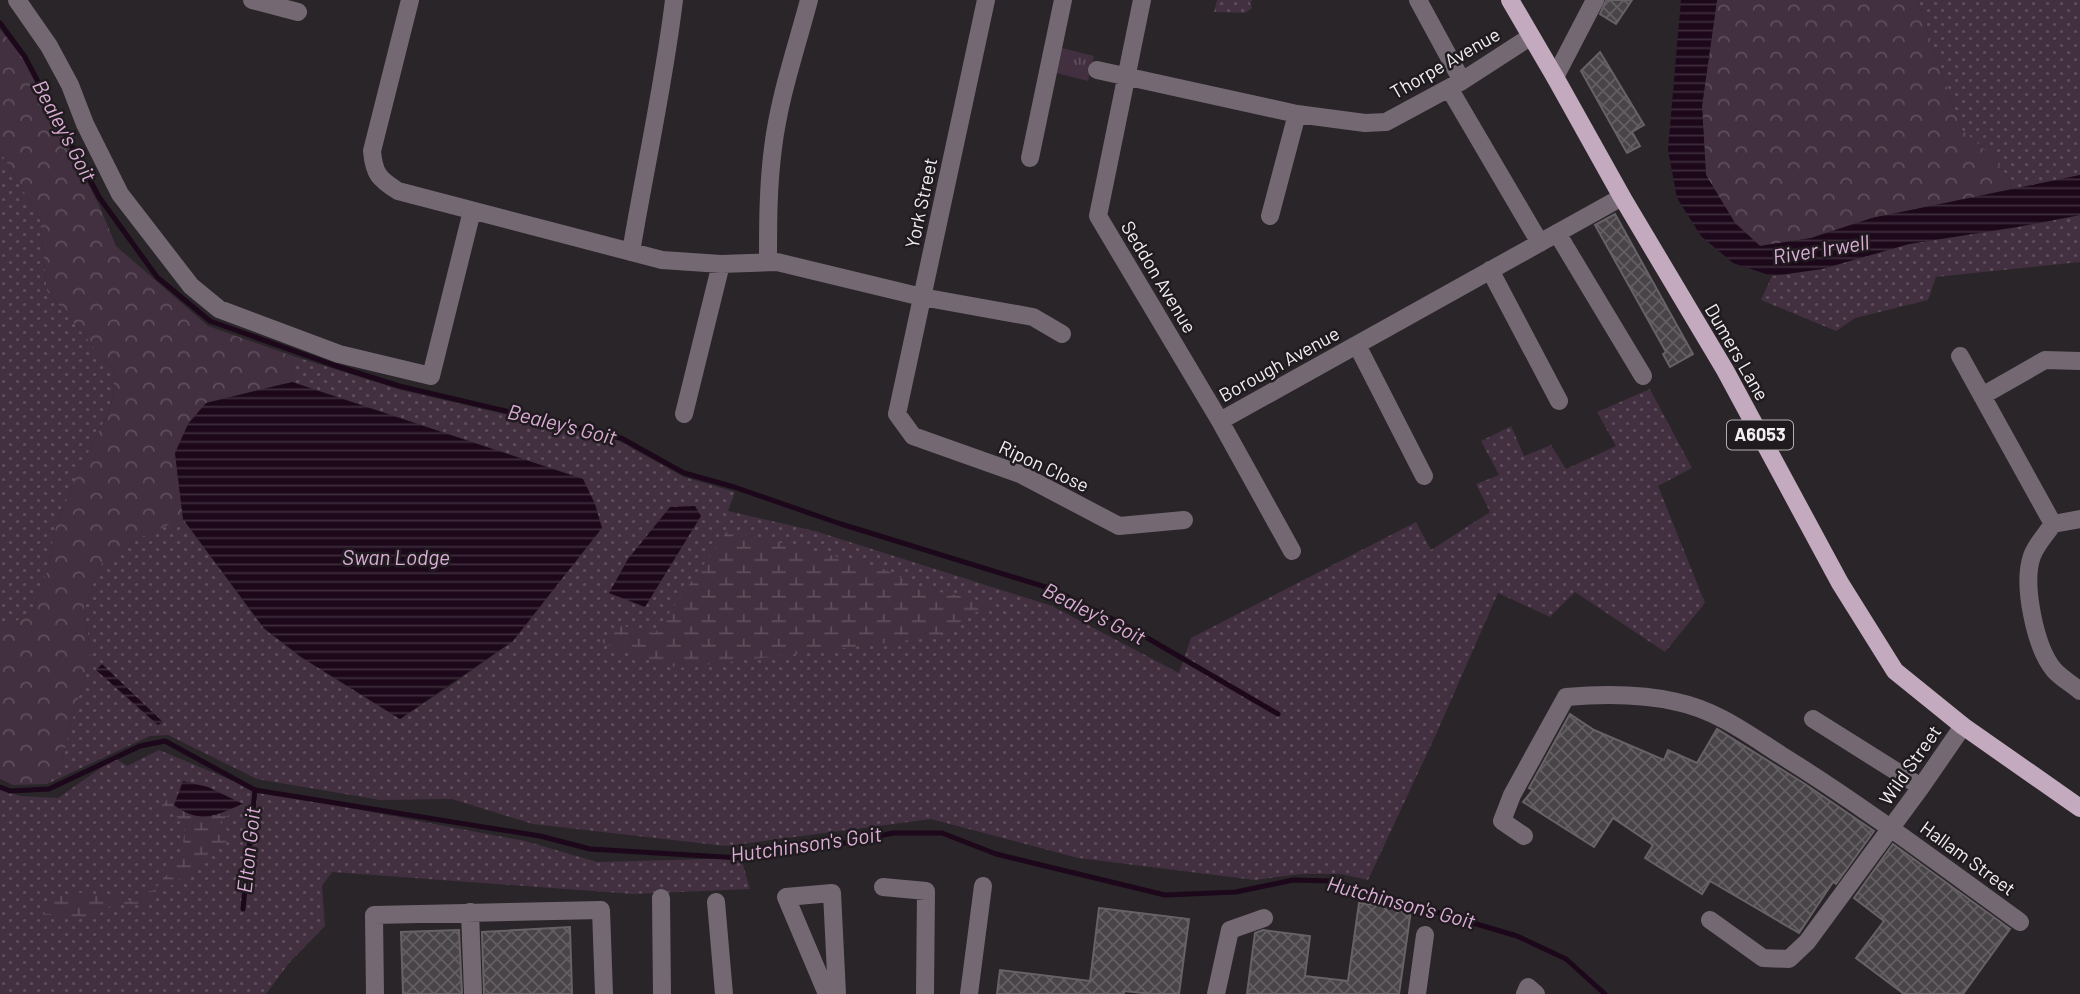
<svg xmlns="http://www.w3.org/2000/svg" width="2080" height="994" viewBox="0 0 2080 994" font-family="Barlow,sans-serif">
<defs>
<pattern id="grass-dots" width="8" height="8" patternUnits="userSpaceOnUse" patternTransform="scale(1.75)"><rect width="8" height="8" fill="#423040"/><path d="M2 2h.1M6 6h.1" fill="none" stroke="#5e4e5c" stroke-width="1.8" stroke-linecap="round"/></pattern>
<pattern id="forest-crowns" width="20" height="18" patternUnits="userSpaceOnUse" patternTransform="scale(1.75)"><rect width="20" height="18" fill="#423040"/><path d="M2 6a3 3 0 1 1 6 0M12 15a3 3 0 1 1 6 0" fill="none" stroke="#5e4e5c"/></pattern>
<pattern id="wetland-marsh" width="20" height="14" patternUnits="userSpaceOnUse" patternTransform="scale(1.75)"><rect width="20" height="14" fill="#423040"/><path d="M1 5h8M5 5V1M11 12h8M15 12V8" fill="none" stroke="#5e4e5c"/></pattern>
<pattern id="park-tufts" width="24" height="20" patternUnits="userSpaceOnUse" patternTransform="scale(1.75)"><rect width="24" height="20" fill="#423040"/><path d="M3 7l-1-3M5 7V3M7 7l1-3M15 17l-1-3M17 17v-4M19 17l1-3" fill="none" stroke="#5e4e5c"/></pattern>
<pattern id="water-rules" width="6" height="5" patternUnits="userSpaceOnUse" patternTransform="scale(1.75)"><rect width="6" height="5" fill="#1c081a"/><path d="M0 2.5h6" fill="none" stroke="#3d2c3c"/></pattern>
<pattern id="building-cross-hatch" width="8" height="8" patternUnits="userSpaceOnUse" patternTransform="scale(1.75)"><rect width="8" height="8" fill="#494448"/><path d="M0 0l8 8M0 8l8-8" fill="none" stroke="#645f63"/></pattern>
</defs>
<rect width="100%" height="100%" fill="#292529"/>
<!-- grass -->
<path fill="url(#grass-dots)" d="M1217 0H1253L1250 2 1252 8 1245 13 1214 12Z
M1917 0H2080V175L2010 190 2011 182 1992 156 1961 129Z
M0 151 40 219 47 291 115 372 111 407 75 479 54 532 49 567 31 613 0 630Z
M2080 215V262L1936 277 1928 300 1855 318 1836 331 1761 300 1772 276 1822 269 1909 244 2017 227Z
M293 356 401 390 619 441 684 477 735 492 728 511 815 531 1052 606 1179 673 1191 638 1416 522 1431 550 1490 512 1476 484 1499 475 1481 441 1511 426 1524 456 1551 445 1566 469 1616 446 1597 412 1650 389 1692 468 1658 486 1705 603 1665 652 1575 592 1550 617 1498 593 1438 730 1368 880 1341 874H1300L1255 880 1078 858 931 819 725 846 533 824 452 799 380 800 257 779 168 735 150 736 47 784 61 766 68 735 91 655 84 608 101 564 141 537 183 519 264 629 301 657 400 719 457 681 513 641 582 479 292 382Z
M159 750 255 790 525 841 597 862 741 858 750 889 633 894 332 872 322 886 325 926 289 963 266 994H0V788L20 796 58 798 115 758 127 766Z"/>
<!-- forest -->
<path fill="url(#forest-crowns)" d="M1717 0H1917L1961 129 1992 156 2011 182 2010 190 1872 218 1811 238 1760 246 1735 223 1706 175 1702 106Z
M0 29 22 57 99 205 116 246 208 326 293 356 292 382 206 403 175 453 183 519 141 537 101 564 84 608 91 655 68 735 61 766 47 784 13 785 0 779V630L31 613 49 567 54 532 75 479 111 407 115 372 47 291 40 219 0 151Z"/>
<!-- wetland -->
<path fill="url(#wetland-marsh)" d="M728 530 879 567 926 589 992 603 935 637 679 668 639 657 601 642 619 625 655 633Z
M183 781 174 804 211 817 243 804 220 822 236 841 220 843 194 868 144 906 115 903 90 920 42 914 60 896 88 892 105 897 115 894 133 902 154 890 182 857 185 823 168 811 158 810Z"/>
<!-- park -->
<path fill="url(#park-tufts)" d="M1058 47 1094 56 1088 81 1052 72Z"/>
<!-- water -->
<path fill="url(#water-rules)" d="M1681 0H1717L1702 106 1706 175 1735 223 1760 246 1811 238 1872 218 2080 175V215L2017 227 1909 244 1822 269 1772 276 1733 263 1701 236 1677 198 1668 150Z
M292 382 583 479 595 504 602 528 513 641 400 719 301 657 264 628 183 519 175 453 188 424 206 403Z
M695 506 701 516 645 607 609 593 628 559 670 507Z
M102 664 163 722 158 725 96 670Z
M183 781 208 787 243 804C216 815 200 825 174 805Z"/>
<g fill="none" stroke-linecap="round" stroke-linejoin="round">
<!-- stream -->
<path stroke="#1c081a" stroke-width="5" d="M0 23 25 57 99 197 157 277 210 321 333 365 399 386 621 438 684 473 734 487 841 524 1052 589 1132 629 1278 714
M0 787 10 791 49 789 140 746 165 741 255 790 540 836 590 849 741 858 829 846 893 833H942L996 854 1165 895 1236 892 1293 880 1331 881 1517 936 1566 959 1605 994
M243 909 255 790"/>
</g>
<!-- building -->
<path fill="url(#building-cross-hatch)" stroke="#676266" stroke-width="2" d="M1606 0H1632L1616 24 1600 14Z
M1600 52 1644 125 1632 132 1640 146 1627 153 1581 71Z
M1615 214 1693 354 1670 367 1663 354 1666 352 1595 225Z
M1570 714 1594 730 1664 760 1668 750 1697 763 1717 729 1805 784 1874 831 1836 884 1833 882 1799 933 1710 881 1702 894 1645 858 1653 845 1613 818 1594 847 1523 802 1533 790 1529 788Z
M1893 844 2010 929 1963 994H1904L1856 958 1884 921 1854 898Z
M1359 903 1411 910 1399 994H1247L1255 933 1263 930 1310 936 1305 976 1348 981Z
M1099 908 1189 919 1179 994H1152L1124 991V994H997L1000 970 1090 981Z
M570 927 572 994H484L482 932Z
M459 930 462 994H403L401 932Z"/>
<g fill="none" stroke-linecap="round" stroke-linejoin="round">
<!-- minor -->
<path stroke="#746873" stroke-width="18" d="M17 0 49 46 70 85 85 124 120 194 191 286 219 309 339 354 431 376 472 211
M252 0 298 12
M410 0 372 151C374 174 379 179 398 191L662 260 721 264 777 262 922 297 1033 317 1062 334
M986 0 897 414 913 436 1020 474 1119 526 1184 520
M1142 0 1098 216 1220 421 1292 551
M1418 0 1462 81
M1097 70 1297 114 1365 123 1386 122 1462 81 1530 37
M1555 77 1595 0
M1449 88 1540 243
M1030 158 1063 0
M1270 216 1297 114
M1557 233 1643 376
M631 252C645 168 664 84 674 0
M768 262C768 224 768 186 773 148 779 98 796 49 809 0
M1490 270 1559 401
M1357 345 1424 476
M1960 356 2053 524
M1982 396 2045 360 2080 361
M684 414 721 264
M1220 421 1622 197
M2080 519 2053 524C2046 534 2036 545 2032 556 2022 584 2035 647 2054 670 2061 678 2072 684 2080 691
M1813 719 1921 787
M1524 836 1502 821 1512 795 1566 697C1602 694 1643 694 1677 702 1716 710 1748 734 1781 755 1863 806 1941 865 2020 922
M883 887 926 891 925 994
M661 898 662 994
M716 902 724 994
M470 912 473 994
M1710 920 1763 958 1789 959 1807 942 1921 787 1963 726
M375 994 374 915 601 910 604 994
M827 994 786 897 832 893 837 994
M969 994 983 886
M1216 994 1230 930 1264 918
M1417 994 1425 935
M1525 994 1528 987 1536 994"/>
<!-- major -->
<path stroke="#c3aabf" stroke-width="18" d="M1510 0 1555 77 1622 197 1725 370 1840 583 1895 671 1963 726 2080 808"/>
</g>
<g text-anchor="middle" stroke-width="5" stroke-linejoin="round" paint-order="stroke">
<!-- shield labels -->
<rect fill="#201b1f" stroke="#b3afb3" stroke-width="2" x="1727" y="420.5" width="66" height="29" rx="5"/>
<g font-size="18" font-weight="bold" fill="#f2eff2">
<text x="1760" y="441">A6053</text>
</g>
<!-- street labels -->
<g font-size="19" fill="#f2eff2" stroke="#201b1f">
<text transform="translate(1445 63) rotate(-30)" y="7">Thorpe Avenue</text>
<text transform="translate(921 203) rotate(-78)" y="7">York Street</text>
<text transform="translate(1159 277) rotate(59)" y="7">Seddon Avenue</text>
<text transform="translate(1737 352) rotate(60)" y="7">Dumers Lane</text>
<text transform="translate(1279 364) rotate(-29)" y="7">Borough Avenue</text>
<text transform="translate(1044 466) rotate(25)" y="7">Ripon Close</text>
<text transform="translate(1910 765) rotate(-55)" y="7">Wild Street</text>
<text transform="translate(1968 858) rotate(36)" y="7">Hallam Street</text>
</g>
<!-- water labels -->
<g font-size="21" font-style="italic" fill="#dcadd7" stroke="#201b1f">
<text transform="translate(64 131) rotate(62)" y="7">Bealey's Goit</text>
<text transform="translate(1821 250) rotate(-9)" y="7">River Irwell</text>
<text transform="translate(562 425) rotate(14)" y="7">Bealey's Goit</text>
<text x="396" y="565">Swan Lodge</text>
<text transform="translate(1094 614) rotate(27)" y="7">Bealey's Goit</text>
<text transform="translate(806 845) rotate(-8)" y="7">Hutchinson's Goit</text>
<text transform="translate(249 850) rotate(-84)" y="7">Elton Goit</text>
<text transform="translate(1401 903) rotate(15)" y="7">Hutchinson's Goit</text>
</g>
</g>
</svg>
